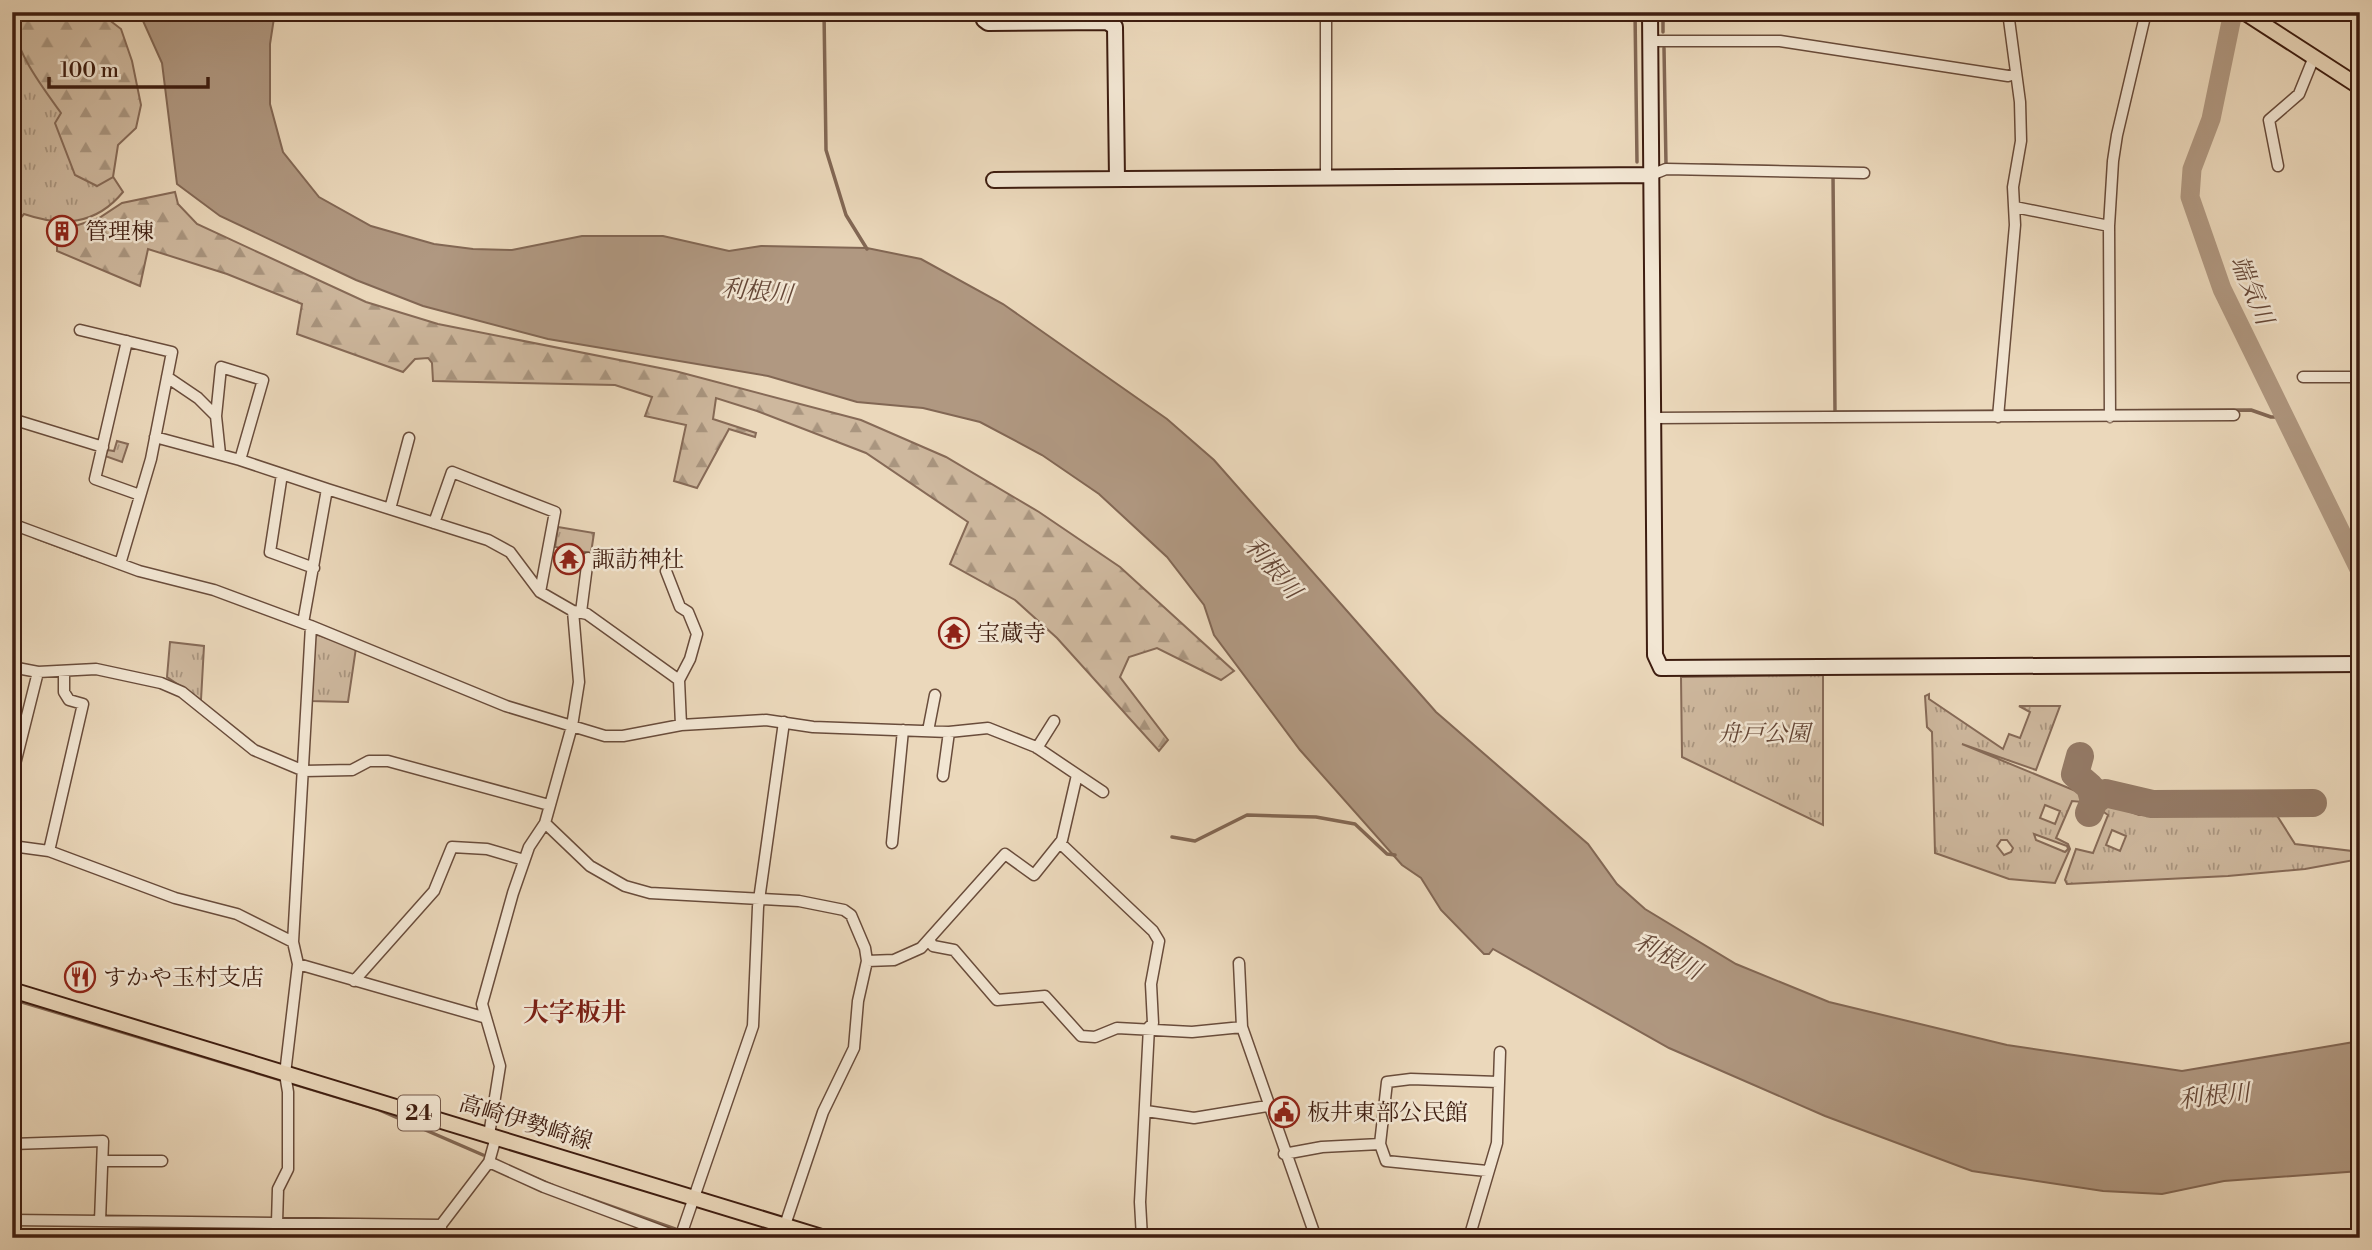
<svg xmlns="http://www.w3.org/2000/svg" width="2372" height="1250" viewBox="0 0 2372 1250" font-family="'Libre Bodoni','Noto Serif JP',serif">
<defs>
<pattern id="grass-tufts" width="24" height="20" patternUnits="userSpaceOnUse" patternTransform="scale(1.75)"><rect width="24" height="20" fill="#ceb89e"/><path d="M3 7l-1-3M5 7V3M7 7l1-3M15 17l-1-3M17 17v-4M19 17l1-3" fill="none" stroke="#a9957f"/></pattern>
<pattern id="forest-firs" width="22" height="20" patternUnits="userSpaceOnUse" patternTransform="scale(1.75)"><rect width="22" height="20" fill="#ceb89e"/><path d="M5 1l3.5 6h-7zM16 11l3.5 6h-7z" fill="#a9957f"/></pattern>
</defs>
<rect width="100%" height="100%" fill="#ebd8bb"/>
<filter id="stains"><feTurbulence type="fractalNoise" baseFrequency=".00286" numOctaves="4"/><feColorMatrix values="0 0 0 0 .2 0 0 0 0 .09 0 0 0 0 .02 0 0 0 .5 -.17"/></filter>
<radialGradient id="worn" r=".72"><stop offset=".6" stop-color="#630" stop-opacity="0"/><stop offset="1" stop-color="#630" stop-opacity=".3"/></radialGradient>
<!-- grass -->
<path fill="url(#grass-tufts)" stroke="#866a57" stroke-width="2" fill-rule="evenodd" d="M12 12H22L95 149 123 192C96 225 62 227 24 214L12 228Z
M117 441 128 444 122 462 105 456 108 450 114 451Z
M558 527 594 533 591 553 555 547Z
M318 635 356 648 348 702 311 701 314 636Z
M170 642 204 646 201 700 167 677Z
M1823 675V825L1682 757 1681 677Z
M1929 694V699L2003 749 2009 734 2020 738 2030 712 2019 706H2060L2036 770 1962 744 2083 794 2082 802 2072 801 2056 838 2068 844 2070 849 2055 883 2009 879 1935 853 1932 732 1927 727 1925 696ZM2045 805 2060 811 2055 824 2040 818ZM2034 834 2067 846 2068 849 2065 852 2036 840ZM2007 840 2013 848 2011 852 2004 855 1997 846 2001 840Z
M2106 803 2139 815 2276 814 2295 844 2360 852V859L2305 869 2228 876 2067 884 2065 880 2076 849 2093 853 2108 815 2101 810ZM2112 830 2126 836 2120 851 2106 845Z"/>
<!-- forest -->
<path fill="url(#forest-firs)" stroke="#866a57" stroke-width="2" d="M12 12H99L121 29 132 61 141 105 136 128 118 145 113 177 97 186 75 175 55 123 61 113C40 84 12 48 12 12Z
M175 192 178 204 197 224 366 302 438 324 675 371 861 420 946 457 1039 512 1120 567 1234 671 1221 680 1157 648 1129 657 1120 677 1168 740 1159 751 1057 638 1015 600 950 564 968 522 866 453 757 411 716 398 713 419 756 433 755 437 729 429 697 488 674 481 686 425 645 416 652 397 615 385 433 381 432 363 428 358 415 359 403 372 297 334 302 304 227 274 148 249 140 286 57 251V241L69 239 72 227 99 218 122 203Z"/>
<!-- water -->
<path fill="#b09881" stroke="#826754" stroke-width="2" d="M139 12H270L274 18 270 44V104L283 152 319 197 371 226 434 244 473 249 512 250 582 236H663L729 251 761 246 867 248 921 259 1003 304 1167 419 1214 460 1436 712 1588 844 1617 884 1645 909 1736 964 1829 1002 2007 1045 2182 1071 2360 1041V1171L2224 1181 2162 1194 2103 1191 1972 1171 1825 1116 1669 1048 1493 949 1489 954H1484L1441 910 1421 878 1402 865 1300 750 1214 635 1204 605 1167 557 1099 494 1042 455 980 422 923 408 857 402 768 376 548 339 423 306 356 280 220 216 177 184 162 63Z"/>
<g fill="none" stroke-linecap="round" stroke-linejoin="round">
<!-- stream -->
<path stroke="#826754" stroke-width="3.5" d="M824 12 826 150 846 215 867 249
M1635 12 1637 162
M1663 12V32
M1664 48 1666 165H1669
M1701 165 1791 167
M1833 174 1835 412 2251 410 2271 417H2287
M34 537 93 559
M1172 837 1195 841 1247 815 1316 817 1355 824 1387 854 1395 855
M12 999 377 1109 483 1155
M530 1176 552 1185
M573 1193 675 1229
M691 1235 698 1238"/>
<!-- river -->
<path stroke="#b09881" stroke-width="19" d="M2233 12 2211 119 2192 169 2190 197 2222 289 2360 571"/>
<!-- taxiway -->
<path stroke="#947a66" stroke-width="28" d="M2080 756 2075 774 2090 787 2094 801
M2089 813 2094 801 2105 793 2152 804 2313 803"/>
<!-- street casing -->
<g stroke="#694c3b" stroke-width="13">
<path id="street" d="M1326 12V177
M1650 41H1780L2008 76 2015 74
M2278 166 2269 120 2299 94 2314 57
M1651 175 1666 169 1864 173
M2015 207 2109 226
M80 330 172 352 151 459 120 564
M127 341 95 479 140 495
M167 377 198 398 216 416
M2303 377H2360
M1998 417 2015 225 2013 187 2021 141 2020 102 2008 12
M2110 417 2109 226 2113 161 2117 135 2146 12
M1654 418 2234 415
M12 419 103 447
M155 437 240 460 327 489
M220 454 216 416 221 367 263 380 240 460
M282 474 270 552 314 568
M390 509 409 438
M434 523 452 472 555 512 540 592
M12 524 139 571 214 590 311 626 506 706 605 736H623L681 725 766 720 813 727 949 732 988 728 1036 747 1103 792
M666 571 680 607 688 612 697 634 690 659 679 680 681 725
M573 611 587 614 679 680
M581 612 588 558
M303 623 327 489 488 540 510 552 540 592 573 611 579 682 572 726 545 823 529 847 513 893 482 1004 500 1066 489 1135
M12 667 38 672 96 669 161 683 182 692 254 750 304 771 352 770 369 761H388L549 805
M928 731 935 695
M1037 748 1054 721
M12 776 38 672
M943 776 949 732
M545 823 590 866 625 886 650 893 799 901 844 910 851 915 865 948 867 961 858 1001 854 1048 823 1112 785 1225
M892 843 903 730
M1060 843 1153 931 1159 941 1151 984 1153 1023 1149 1027 1140 1202 1142 1238
M12 846 49 851 175 898 237 914 293 942
M49 851 83 704 69 700 64 692V672
M929 940 933 946 954 950 997 1000 1045 996 1081 1036 1095 1037 1117 1028 1192 1032 1242 1027
M867 961 894 960 921 948 1005 854 1034 875 1062 840 1077 775
M1239 963 1242 1027 1316 1238
M298 964 483 1017
M354 981 434 891 452 847 487 849 524 860
M1146 1111 1194 1118 1267 1106
M12 1144 103 1141 100 1221
M1284 1154 1322 1147 1380 1144
M104 1161H162
M489 1162 544 1187 680 1238 753 1026 758 907 784 722
M1487 1171 1386 1161 1380 1144 1387 1082 1411 1079 1498 1082
M12 1220 441 1225
M277 1223 278 1189 288 1169V1092L285 1074 298 964 293 942 311 626
M441 1238V1225L489 1162 496 1137
M1469 1238 1497 1143 1500 1052"/>
</g>
<!-- secondary casing -->
<g stroke="#3e1d10" stroke-width="18">
<path id="secondary" d="M981 12 984 20 988 23 1107 22 1115 27 1117 179
M1650 12 1655 655 1661 668 2360 664
M994 180 1651 175"/>
</g>
<!-- primary casing -->
<g stroke="#3e1d10" stroke-width="18">
<path id="primary" d="M2244 12 2360 87
M12 990 825 1238"/>
</g>
<!-- street -->
<use href="#street" stroke="#f2e6d3" stroke-width="10"/>
<!-- secondary -->
<use href="#secondary" stroke="#f2e6d3" stroke-width="14"/>
<!-- primary -->
<use href="#primary" stroke="#ebd8bb" stroke-width="14"/>
</g>
<!-- icons -->
<defs>
<g id="building-ring" transform="scale(1.575)"><circle r="9.5" fill="#f2e6d3" stroke="#8f2418" stroke-width="1.5"/><path d="M-4-6H4V6H1V3H-1V6H-4ZM-2.5-4.3h1.7v1.8h-1.7ZM.8-4.3h1.7v1.8H.8ZM-2.5-1h1.7V.8h-1.7ZM.8-1h1.7V.8H.8Z" fill="#8f2418"/></g>
<g id="temple-ring" transform="scale(1.575)"><circle r="9.5" fill="#f2e6d3" stroke="#8f2418" stroke-width="1.5"/><path d="M0-6L5-2H3V0L6.5 2.5H4V6H1.5V3h-3V6H-4V2.5H-6.5L-3 0V-2H-5Z" fill="#8f2418"/></g>
<g id="restaurant-ring" transform="scale(1.575)"><circle r="9.5" fill="#f2e6d3" stroke="#8f2418" stroke-width="1.5"/><path d="M-5-6h1v4h1v-4h1v4h1v-4h1v5L-1.5 .5V6h-2V.5L-5-1ZM5-6V6H3V1.5H1.5Q1.5-4 5-6Z" fill="#8f2418"/></g>
<g id="civic-ring" transform="scale(1.575)"><circle r="9.5" fill="#f2e6d3" stroke="#8f2418" stroke-width="1.5"/><path d="M-.6-6.5H3V-4.5H.6V-3L4-1V1h2V6H-6V1h2V-1L-.6-3ZM-1.2 2.5V6h2.4V2.5Z" fill="#8f2418"/></g>
</defs>
<g fill-rule="evenodd">
<use href="#building-ring" x="62" y="231"/>
<use href="#temple-ring" x="569" y="559"/>
<use href="#temple-ring" x="954" y="633"/>
<use href="#restaurant-ring" x="80" y="977"/>
<use href="#civic-ring" x="1284" y="1112"/>
</g>
<g text-anchor="middle" stroke-width="5" stroke-linejoin="round" paint-order="stroke">
<!-- shield labels -->
<rect fill="#f2e6d3" stroke="#74594a" stroke-width="2" x="398" y="1095.5" width="42" height="35" rx="5"/>
<g font-size="21" font-weight="bold" fill="#3e1d10">
<text x="419" y="1120">24</text>
</g>
<!-- poi labels -->
<g font-size="23" fill="#3e1d10" stroke="#f2e6d3" text-anchor="start">
<text x="85" y="239">管理棟</text>
<text x="592" y="567">諏訪神社</text>
<text x="977" y="641">宝蔵寺</text>
<text x="103" y="985">すかや玉村支店</text>
<text x="1307" y="1120">板井東部公民館</text>
</g>
<!-- park labels -->
<g font-size="23" font-style="italic" fill="#624434" stroke="#f2e6d3">
<text x="1764" y="741">舟戸公園</text>
</g>
<!-- street labels -->
<g font-size="23" fill="#3e1d10" stroke="#f2e6d3">
<text transform="translate(526 1122) rotate(17)" y="8">高崎伊勢崎線</text>
</g>
<!-- water labels -->
<g font-size="24" font-style="italic" fill="#664838" stroke="#f2e6d3">
<text transform="translate(2252 290) rotate(67)" y="8">端気川</text>
<text transform="translate(757 291) rotate(5)" y="8">利根川</text>
<text transform="translate(1273 568) rotate(49)" y="8">利根川</text>
<text transform="translate(1668 956) rotate(28)" y="8">利根川</text>
<text transform="translate(2214 1096) rotate(-6)" y="8">利根川</text>
</g>
<!-- quarter labels -->
<g font-size="26" font-weight="bold" fill="#7a1f14" stroke="#f2e6d3">
<text x="575" y="1021">大字板井</text>
</g>
</g>
<!-- margin -->
<rect width="2372" height="1250" fill="none" stroke="#ebd8bb" stroke-width="42"/>
<rect x="14" y="14" width="2344" height="1222" fill="none" stroke="#3e1d10" stroke-width="3.5"/>
<rect x="21" y="21" width="2330" height="1208" fill="none" stroke="#3e1d10" stroke-width="2"/>
<!-- scale -->
<path d="M49 77v10h159v-10" fill="none" stroke="#3e1d10" stroke-width="3.5"/>
<text x="60" y="77" font-size="21" fill="#3e1d10" stroke="#f2e6d3" stroke-width="5" paint-order="stroke">100 m</text>
<rect width="100%" height="100%" filter="url(#stains)"/>
<rect width="100%" height="100%" fill="url(#worn)"/>
</svg>
